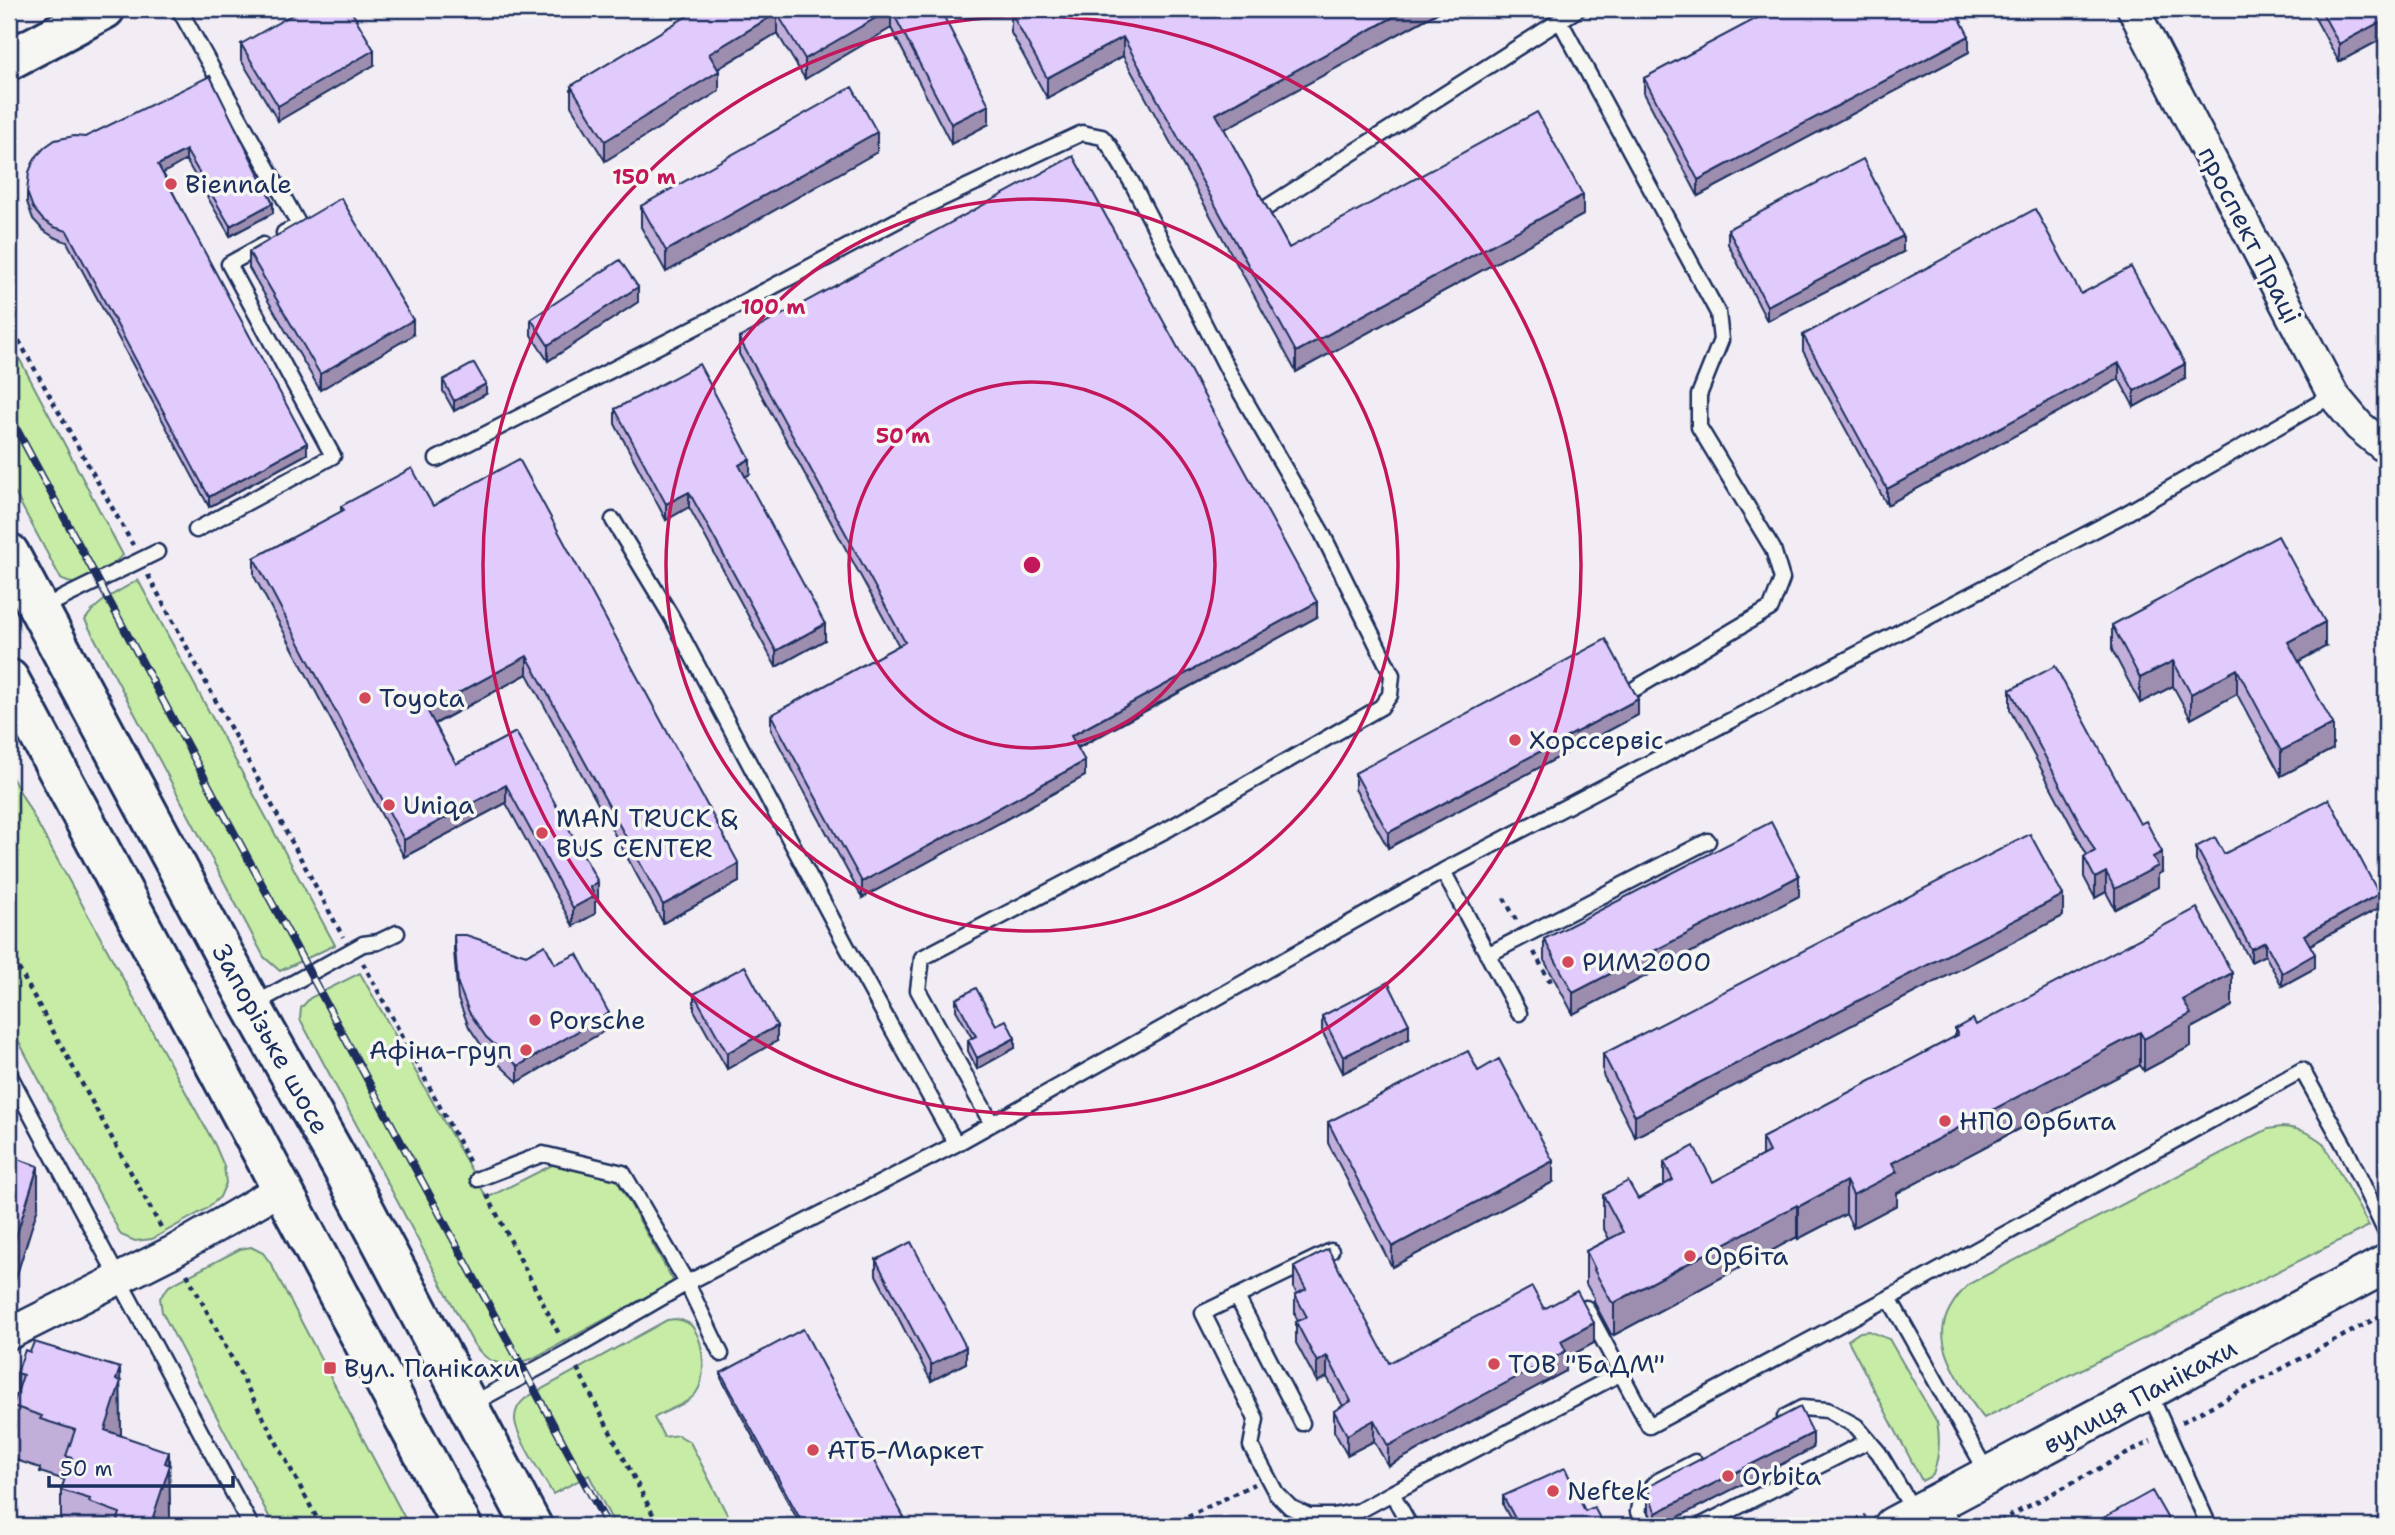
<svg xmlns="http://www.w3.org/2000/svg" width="2395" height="1535" viewBox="0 0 2395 1535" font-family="'Shantell Sans',sans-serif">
<rect width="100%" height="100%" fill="#f2edf4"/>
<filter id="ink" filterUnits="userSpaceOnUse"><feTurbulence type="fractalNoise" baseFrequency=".0143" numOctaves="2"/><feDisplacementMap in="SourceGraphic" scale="14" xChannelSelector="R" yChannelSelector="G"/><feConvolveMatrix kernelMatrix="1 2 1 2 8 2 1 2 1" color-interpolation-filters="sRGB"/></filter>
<g filter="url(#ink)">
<!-- green -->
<path fill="#c6eca6" stroke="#708e82" stroke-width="2" d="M9 339 123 555C112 566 89 584 73 583 69 583 65 581 61 579L9 482Z
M138 580 335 945 280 971 264 957 85 620C98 600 118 592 138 580Z
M9 772 215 1145 224 1166 226 1183 220 1197 206 1209 152 1239 135 1241 121 1235 9 1023Z
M360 973 487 1198 564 1159 594 1157 609 1166 674 1282 532 1359C504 1366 490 1368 473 1343L300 1019 301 1008 310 998Z
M2282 1127C2299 1128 2310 1133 2323 1143L2369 1226 1984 1418C1974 1407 1967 1395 1960 1381 1938 1342 1934 1319 1969 1284L2268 1129Z
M251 1247 263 1253 271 1264 409 1526H274L162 1312 160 1298 169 1286 240 1249Z
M675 1319C683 1320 690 1322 694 1329 704 1343 707 1378 696 1393 687 1405 666 1410 654 1418L664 1437 678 1435 690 1442 733 1526H615L589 1475 553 1494C544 1478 515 1435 515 1419 515 1408 521 1401 529 1396L667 1320Z
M1869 1331 1889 1339 1937 1422C1941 1441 1939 1457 1933 1475L1922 1481 1848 1340 1860 1332Z"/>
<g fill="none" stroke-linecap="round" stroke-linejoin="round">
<!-- service casing -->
<g stroke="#1b2f5e" stroke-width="19">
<path id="service" d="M179 9 299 225 284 233
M1560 21 1718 313 1721 340 1699 395V427L1773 549 1782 579 1771 608 1636 688
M1266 208 1578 9
M437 459 727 311 915 211 1082 133 1102 137 1109 145 1132 183 1231 376 1322 533 1392 675 1390 695 1381 707 1170 828 922 958 918 990 992 1124
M613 520 671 616 847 947 956 1144
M196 530 333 456 229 264 263 245
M40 609 157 552
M1443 871 1519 1013
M1489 954 1708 841
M253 1005 363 944 378 942 397 933
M9 1074 251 1526
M478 1179 543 1154 623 1173 687 1283 721 1354
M1331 1251 1203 1313 1256 1419 1251 1446 1276 1493 1290 1507 1309 1516H1333L1359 1511 1392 1493
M1237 1297 1302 1423
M1889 1298 1988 1474
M1586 1308 1649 1426 1889 1298 2302 1070 2345 1147 2386 1233
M2149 1392 2209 1526
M470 1405 568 1352 687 1283 956 1144 1443 871 2125 514 2333 395
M1785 1417 1802 1408 1827 1410 1856 1426 1879 1453 1915 1513
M1941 1501 1954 1526
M1410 1526 1392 1493 1621 1373
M1646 1526 1638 1512 1640 1498 1658 1481 1695 1462
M1700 1526 1868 1441"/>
</g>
<!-- minor casing -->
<g stroke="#1b2f5e" stroke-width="35">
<path id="minor" d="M2133 9 2333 395 2359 426 2386 448
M9 1334 174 1251 282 1188"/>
</g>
<!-- tertiary casing -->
<g stroke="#1b2f5e" stroke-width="42">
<path id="tertiary" d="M1893 1526 2386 1264"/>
</g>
<!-- secondary casing -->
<g stroke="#1b2f5e" stroke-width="44">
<path id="secondary" d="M9 60 105 9"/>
</g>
<!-- primary casing -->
<g stroke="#1b2f5e" stroke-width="44">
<path id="primary" d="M9 553 251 1005 344 1171 532 1526
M9 679 462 1526"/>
</g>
<!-- path -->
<path stroke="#1b2f5e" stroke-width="4.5" stroke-dasharray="5 5" stroke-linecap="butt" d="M9 323 133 545
M148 575 343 937
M1504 898 1516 920
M9 951 162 1229
M1534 952 1549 980 1554 978
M363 963 471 1165
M487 1195 560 1336
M187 1274 321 1526
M577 1368 659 1526
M2182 1422 2386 1313
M1170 1526 1254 1484
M1847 1526 1866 1516
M1991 1526 2151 1441"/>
<!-- service -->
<use href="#service" stroke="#f6f6f2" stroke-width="14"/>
<!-- minor -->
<use href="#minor" stroke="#f6f6f2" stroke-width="30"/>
<!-- tertiary -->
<use href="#tertiary" stroke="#f6f6f2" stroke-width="37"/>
<!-- secondary -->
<use href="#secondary" stroke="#f6f6f2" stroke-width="38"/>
<!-- primary -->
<use href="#primary" stroke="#f6f6f2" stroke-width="38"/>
<!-- rail casing -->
<g stroke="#1b2f5e" stroke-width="8">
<path id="rail" d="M9 415 608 1526"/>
</g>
<!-- rail -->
<use href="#rail" stroke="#f6f6f2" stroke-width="5" stroke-dasharray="16" stroke-linecap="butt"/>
</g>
<!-- wall -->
<path fill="#c1afd9" stroke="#1b2f5e" stroke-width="2" d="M699 9H940L989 124 951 144 891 28 805 79 777 33 718 69 719 91 605 161 571 106V86Z
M1115 9H1444L1224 129 1289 248 1583 215 1296 372 1123 56 1047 98 1011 33V13L1113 10Z
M2310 9H2386V51L2380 40 2339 62Z
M241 44 374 65 278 121 241 60Z
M1969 52 1698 196 1644 93V78Z
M210 76 273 213 230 236 186 160 163 173 307 454 209 507 67 242 54 237 43 230 33 219 27 202V192Z
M877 152 666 272 641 227V206Z
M1728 229 1903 252 1767 321 1728 244Z
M249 252 413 335 320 390 249 268Z
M2081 294 2185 379 2134 407 2119 379 1887 505 1803 351V335Z
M638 302 548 361 531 335V319Z
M739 338 1317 617 1078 748 1085 776 862 898 771 730V715L899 646 739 354Z
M443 380 486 394 454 411 443 391Z
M615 409 750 474 745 477 825 640 776 667 689 507 666 520 615 424Z
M341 506H433L739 882 663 923 527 674 435 724 456 764 516 732 598 900 595 902V914L573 926 506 803 404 857 254 576V558L341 512Z
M2112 625 2325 647 2299 661 2333 749 2281 776 2237 694 2191 719 2173 686 2140 703 2112 650Z
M2010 690 2162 872 2158 874V887L2115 909 2106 892 2095 898 2084 877V857L2087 855 2010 710Z
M1638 715 1388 848 1355 789V773Z
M2196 847 2224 854 2379 908 2310 945 2315 968 2282 986 2265 955 2251 962 2196 861Z
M1799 896 1573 1014 1544 960V939Z
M2063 916 1635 1137 1603 1075V1054Z
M454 935 526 955 555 964 609 1028 518 1082 486 1052 469 1027 458 999 454 951Z
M694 994 777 1041 727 1069 694 1010Z
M956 999 996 1025 1015 1048 977 1069 968 1051V1040L972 1038 956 1010Z
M2232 1006 2191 1028V1046L2144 1071 2140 1065 1897 1193V1205L1853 1228 1846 1214 1798 1239 1797 1237 1614 1335 1611 1334 1594 1302V1298L1586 1284V1251L1609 1239 1603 1227V1195L1638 1199 1664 1185V1162L1713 1182 1762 1156V1138L1955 1037V1029L1976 1025Z
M1322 1016 1409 1039 1343 1073 1322 1031Z
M1328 1122 1553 1182 1392 1267 1328 1143Z
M876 1260 966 1363 931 1381 876 1275Z
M1294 1267 1389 1363 1544 1309 1594 1343 1566 1358V1371L1388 1466 1374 1441 1347 1455 1334 1431V1411L1343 1406 1327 1377 1317 1382 1296 1343V1322L1298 1321 1295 1315V1295L1297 1294 1294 1288Z
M17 1373 120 1381 121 1436 169 1464 170 1517 168 1522 182 1526H61V1490L65 1480 40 1472V1468L13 1459V1406L17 1393Z
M721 1373 904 1522 896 1526H801L721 1378Z
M1813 1448 1661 1526H1655L1648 1510V1495Z
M1503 1496 1585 1511 1604 1526H1514L1503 1505Z"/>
<!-- shaded-wall -->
<path fill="#9d8eb0" stroke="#1b2f5e" stroke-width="2" d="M891 9V28L805 79V59Z
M1408 9H1444L1216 134V114Z
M777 13V33L709 74V54Z
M2380 22V40L2339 62V44Z
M1969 36V52L1698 196V180Z
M1123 37V56L1047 98V78Z
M374 50V65L278 121V106Z
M719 71V91L605 161V141Z
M989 105V124L951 144V124Z
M877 132V152L666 272V251Z
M186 150V160L158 176V165Z
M1583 195V215L1296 372V352Z
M273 203V213L230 236V226Z
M1903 236V252L1767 321V306Z
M638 287V302L548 361V345Z
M413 320V335L320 390V374Z
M2119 363V379L1887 505V489Z
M2185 364V379L2134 407V391Z
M486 384V394L454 411V401Z
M307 443V454L209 507V497Z
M750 459V474L739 480V465Z
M689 492V507L666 520V504Z
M1317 602V617L1071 751V736Z
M2325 622V647L2288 667V642Z
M825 624V640L776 667V651Z
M527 656V674L427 728V710Z
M2173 661V686L2140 703V678Z
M2237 669V694L2191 719V694Z
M1638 699V715L1388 848V833Z
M2333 724V749L2281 776V751Z
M1085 761V776L862 898V882Z
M506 785V803L404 857V840Z
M2162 852V872L2158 874V887L2115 909V889L2153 857Z
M739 864V882L663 923V905Z
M2106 872V892L2095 898V878Z
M1799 876V896L1573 1014V993Z
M598 882V900L595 902V914L573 926V908L590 887Z
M2379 894V908L2304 948V935Z
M2063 895V916L1635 1137V1116Z
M2265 942V955L2251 962V949Z
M2315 954V968L2282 986V973Z
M2232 973V1006L2191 1028V1046L2144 1071V1039L2183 1000Z
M609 1013V1028L518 1082V1066Z
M1409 1024V1039L1343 1073V1057Z
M777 1026V1041L727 1069V1053Z
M2140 1032V1065L1897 1193V1205L1853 1228V1195L1892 1163Z
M1015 1038V1048L977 1069V1058Z
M11 1133V1174L9 1181V1140Z
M1553 1161V1182L1392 1267V1247Z
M38 1166V1207L9 1300V1259Z
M1846 1181V1214L1798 1239V1207Z
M1797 1205V1237L1614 1335V1303Z
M1594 1323V1343L1566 1358V1371L1388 1466V1446L1561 1341Z
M966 1347V1363L931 1381V1365Z
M1327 1356V1377L1317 1382V1362Z
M120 1368 121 1433 105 1483V1430L116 1380Z
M1374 1420V1441L1347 1455V1435Z
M1813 1433V1448L1661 1526H1656V1513Z
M169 1452 170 1517 167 1526 153 1517 165 1463Z
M904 1517V1522L896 1526H886Z"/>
<!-- building -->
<path fill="#e0cbfc" stroke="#1b2f5e" stroke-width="2" d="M302 9H350L374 50 278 106 241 44Z
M699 9H891L805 59 777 13 709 54 719 71 605 141 571 86Z
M891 9H940L989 105 951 124Z
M1019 9H1112L1113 10 1115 9H1408L1216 114 1289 248 1537 112 1583 195 1296 352 1123 37 1047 78 1011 13Z
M1774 9H1955L1969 36 1698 180 1644 78Z
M2320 9H2386V33L2380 22 2339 44Z
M210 76 273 203 230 226 186 150 158 165 307 443 209 497 67 231 54 227 43 220 33 208 27 192 29 172 35 158 45 147 55 140 74 136 85 137Z
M852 87 877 132 666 251 641 206Z
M1073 156 1317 602 1071 736 1085 761 862 882 771 715 905 642 739 338Z
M1863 159 1903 236 1767 306 1728 229Z
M341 198 413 320 320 374 249 252Z
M2035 209 2081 294 2131 267 2185 364 2134 391 2119 363 1887 489 1803 335Z
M620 260 638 287 548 345 531 319Z
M474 363 486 384 454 401 443 380Z
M699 364 750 459 739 465 825 624 776 651 689 492 666 504 615 409Z
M519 459 739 864 663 905 527 656 427 710 456 764 516 732 598 882 590 887 595 896 573 908 506 785 404 840 254 558 344 510 341 506 412 468 433 506Z
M2278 536 2325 622 2288 642 2333 724 2281 751 2237 669 2191 694 2173 661 2140 678 2112 625Z
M1606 639 1638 699 1388 833 1355 773Z
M2055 666 2140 824 2146 821 2162 852 2153 857 2158 866 2115 889 2106 872 2095 878 2084 857 2095 851 2010 690Z
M2329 799 2379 894 2304 935 2315 954 2282 973 2265 942 2251 949 2196 847 2215 837 2224 854Z
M1771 822 1799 876 1573 993 1544 939Z
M2030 834 2063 895 1635 1116 1603 1054Z
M2197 908 2232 973 2183 1000 2191 1014 2144 1039 2140 1032 1892 1163 1897 1172 1853 1195 1846 1181 1798 1207 1797 1205 1614 1303 1611 1301 1594 1270 1595 1269 1586 1251 1623 1232 1603 1195 1628 1181 1638 1199 1673 1180 1664 1162 1694 1146 1713 1182 1769 1152 1762 1138 1958 1035 1955 1029 1973 1019 1976 1025Z
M454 935H466L526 955 545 945 555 964 577 954 609 1013 518 1066 486 1037 469 1012 458 984Z
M745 966 777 1026 727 1053 694 994Z
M1388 982 1409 1024 1343 1057 1322 1016Z
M976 988 996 1025 1006 1020 1015 1038 977 1058 968 1040 976 1036 956 999Z
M1468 1051 1478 1071 1499 1059 1553 1161 1392 1247 1328 1122Z
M9 1156 38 1166 9 1259Z
M911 1242 966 1347 931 1365 876 1260Z
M1328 1249 1389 1363 1532 1287 1544 1309 1577 1291 1594 1323 1561 1341 1566 1351 1388 1446 1374 1420 1347 1435 1334 1411 1351 1401 1327 1356 1317 1362 1296 1322 1307 1317 1295 1295 1306 1289 1294 1267Z
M803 1329 904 1517 886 1526H804L721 1373Z
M34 1342 120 1368 116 1380 121 1381 105 1430 169 1452 165 1463 170 1465 153 1517 182 1526H116L120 1513 89 1502 90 1499 61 1490 72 1458 66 1456 75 1430 40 1419 42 1416 13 1406 23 1375 17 1373 25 1350 30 1352Z
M1800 1407 1813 1433 1656 1513 1648 1495 1651 1485Z
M1565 1468 1585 1511 1594 1507 1604 1526H1519L1503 1496Z
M2152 1491 2172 1526H2089Z"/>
</g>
<!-- distance rings -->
<g fill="none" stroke="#c2185b" stroke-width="3.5">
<circle cx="1032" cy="565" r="183"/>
<circle cx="1032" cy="565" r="366"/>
<circle cx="1032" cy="565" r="549"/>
</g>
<!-- markers -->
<g fill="#d1495b" stroke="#f6f6f2" stroke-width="2.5">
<circle cx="171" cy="184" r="7"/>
<circle cx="365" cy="698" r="7"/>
<circle cx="1515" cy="740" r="7"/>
<circle cx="389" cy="805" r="7"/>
<circle cx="542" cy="833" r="7"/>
<circle cx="1568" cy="962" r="7"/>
<circle cx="535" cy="1020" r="7"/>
<circle cx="526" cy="1050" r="7"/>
<circle cx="1945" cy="1121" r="7"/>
<circle cx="1690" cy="1256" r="7"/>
<circle cx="1494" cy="1364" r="7"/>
<rect x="323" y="1361" width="14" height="14" rx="3.5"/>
<circle cx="813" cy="1450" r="7"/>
<circle cx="1728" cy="1476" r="7"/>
<circle cx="1553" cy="1491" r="7"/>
</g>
<g text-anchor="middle" stroke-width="7" stroke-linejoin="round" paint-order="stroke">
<!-- poi labels -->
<g font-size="26" fill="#1b2f5e" stroke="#f6f6f2" text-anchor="start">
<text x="185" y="193">Biennale</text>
<text x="379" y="707">Toyota</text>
<text x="1529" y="749">Хорссервіс</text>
<text x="403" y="814">Uniqa</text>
<text x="556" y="827">MAN TRUCK &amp;<tspan x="556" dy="30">BUS CENTER</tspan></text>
<text x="1582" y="971">РИМ2000</text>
<text x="549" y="1029">Porsche</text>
<text x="512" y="1059" text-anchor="end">Афіна-груп</text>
<text x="1959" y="1130">НПО Орбита</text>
<text x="1704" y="1265">Орбіта</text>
<text x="1508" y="1373">ТОВ "БаДМ"</text>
<text x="344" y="1377">Вул. Панікахи</text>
<text x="827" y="1459">АТБ-Маркет</text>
<text x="1742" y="1485">Orbita</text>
<text x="1567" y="1500">Neftek</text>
</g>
<!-- street labels -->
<g font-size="26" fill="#1b2f5e" stroke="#f6f6f2">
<text transform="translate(2250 235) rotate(63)" y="9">проспект Праці</text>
<text transform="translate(271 1039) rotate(61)" y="9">Запорізьке шосе</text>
<text transform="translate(2140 1396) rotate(-28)" y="9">вулиця Панікахи</text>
</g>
</g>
<circle cx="1032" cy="565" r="10" fill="#c2185b" stroke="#f6f6f2" stroke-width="3.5"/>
<g font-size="21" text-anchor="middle" font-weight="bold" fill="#c2185b" stroke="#f6f6f2" stroke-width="7" stroke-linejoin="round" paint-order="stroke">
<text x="644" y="184">150 m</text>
<text x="773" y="314">100 m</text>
<text x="903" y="443">50 m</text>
</g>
<!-- margin -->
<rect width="2395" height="1535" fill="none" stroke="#f6f6f2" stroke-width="35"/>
<rect x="18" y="18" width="2360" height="1500" fill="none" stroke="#1b2f5e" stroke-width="2.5" filter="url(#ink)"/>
<!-- scale -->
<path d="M49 1476v10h184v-10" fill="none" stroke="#1b2f5e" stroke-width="3.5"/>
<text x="60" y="1476" font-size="21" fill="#1b2f5e" stroke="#f6f6f2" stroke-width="5" paint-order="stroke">50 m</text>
</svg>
